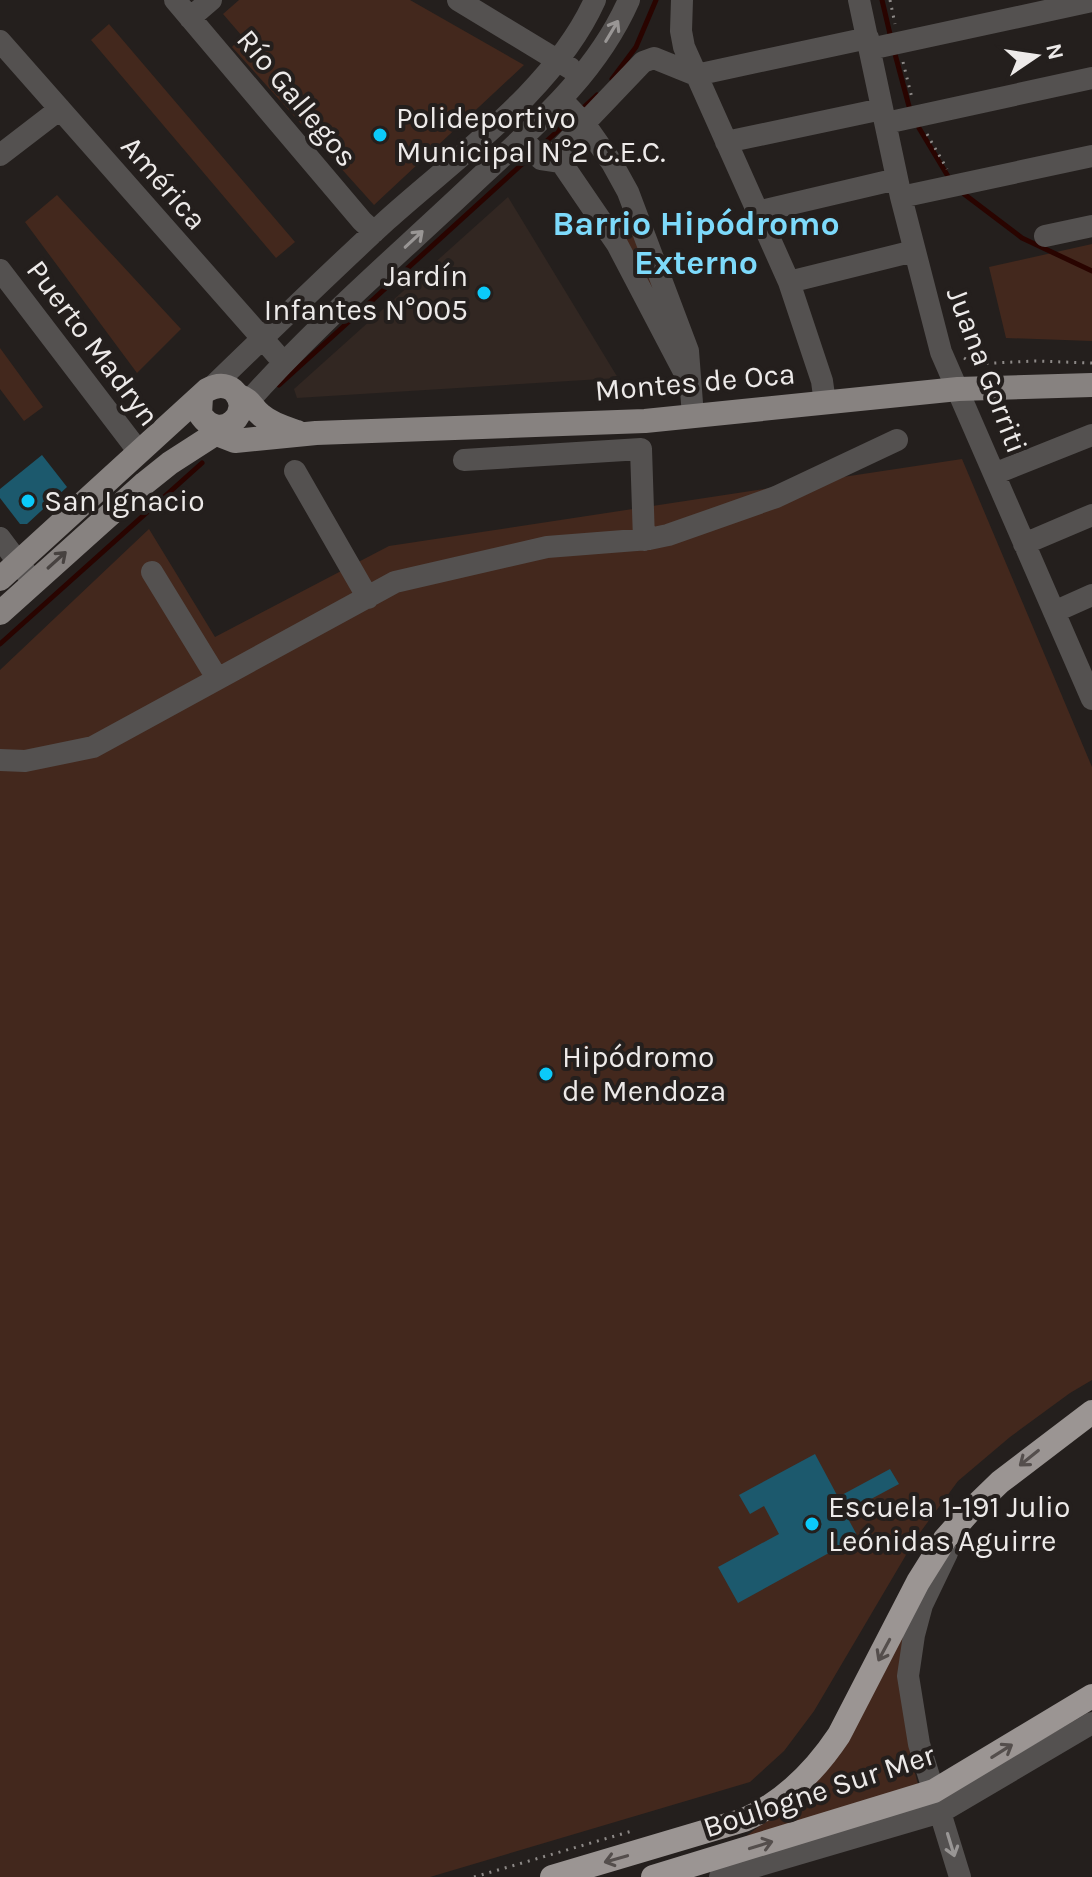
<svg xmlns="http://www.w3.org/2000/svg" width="1092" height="1877" viewBox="0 0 1092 1877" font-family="Karla,sans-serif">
<rect width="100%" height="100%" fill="#241f1d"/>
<!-- built -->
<path fill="#322722" d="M508 197 618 378 297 398 294 389Z"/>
<!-- green -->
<path fill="#43281d" d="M239 0H410L524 65 374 205 232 47 242 36 223 14Z
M109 24 295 242 276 258 91 40Z
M57 195 181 329 137 373 25 222Z
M632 225 675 340 620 229Z
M1092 244V341L1006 338 989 267Z
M0 348 43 407 24 421 0 389Z
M962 459 1092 767V1380L1070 1393 1010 1437 958 1481 916 1538 814 1711 784 1751 750 1782 430 1877H0V670L149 529 215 637 389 546Z
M908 1624C901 1680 902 1729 918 1784L731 1848 789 1803Z"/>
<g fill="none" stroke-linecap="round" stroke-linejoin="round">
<!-- stream -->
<path stroke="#290400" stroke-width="5" d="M882 0 890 34
M895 54 910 110
M612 79 636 47 656 0
M583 108 597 95
M919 128 949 178
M540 147 572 118
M964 194 1022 238 1092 271
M279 385 530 157
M0 644 202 463"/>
</g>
<!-- building -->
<path fill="#1c596d" d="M42 455 67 487 27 524H20L0 498V489Z
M815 1454 838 1497 890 1469 899 1484 845 1513 858 1537 738 1603 718 1567 779 1534 764 1506 750 1514 739 1495Z"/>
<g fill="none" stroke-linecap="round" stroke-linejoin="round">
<!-- path -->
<path stroke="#8d8987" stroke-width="3" stroke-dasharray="2 6" stroke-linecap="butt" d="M890 0 895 24
M903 62 912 98
M927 134 947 169
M964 358 974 364 1035 361 1092 363
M474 1877 632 1831"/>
<!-- minor -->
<path stroke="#545150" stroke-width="22" d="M175 0 362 221 374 232
M458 0 570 68
M682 0 681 31 684 47 789 282 822 381 825 403
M859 0 901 197 941 352 1092 699
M190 18 211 0
M0 41 284 363
M870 49 1092 1
M562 100 584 123 612 163 628 192 688 351 693 416
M886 123 1092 78
M518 142 530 147 541 159 561 162 617 244 683 370
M726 142 882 109
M0 155 60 109
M554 160 559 150 643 62 654 58 696 75 868 38
M901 197 1092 156
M757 212 897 179
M1045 236 1092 226
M0 270 139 452
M789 282 914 251
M211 388C269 332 327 275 387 220 458 156 555 89 595 0
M239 412C311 329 396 257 476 181 534 127 596 75 629 0
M464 460 641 449 644 540
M295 471 368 598
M994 474 1092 435
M0 538 33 582
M1024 544 1092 515
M152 572 217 678
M1054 612 1092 595
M0 760 25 761 93 747 395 582 547 547 649 539 668 535 776 497 897 440
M947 1553 922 1605 914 1635 908 1676 919 1744 960 1877
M720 1877 941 1812 1092 1723"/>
<!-- major -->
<path stroke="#878280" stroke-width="24" d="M237 395C254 402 249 405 261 415 271 424 285 428 297 432
M210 425 217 434 235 441 316 433 645 421 958 389 1092 385
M0 579 207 390C216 385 225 384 233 390 256 410 221 446 200 414L201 397
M0 613 145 483 170 463 229 425"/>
<!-- highway -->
<path stroke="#9b9593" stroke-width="24" d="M552 1877 744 1820C784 1802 815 1771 839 1735L918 1582 945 1539 968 1513 1000 1482 1092 1412
M653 1877 934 1791 1092 1696"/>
</g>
<!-- one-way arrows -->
<defs><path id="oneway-shaft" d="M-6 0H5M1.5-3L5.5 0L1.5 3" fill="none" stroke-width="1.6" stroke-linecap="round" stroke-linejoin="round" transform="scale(2)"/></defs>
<g stroke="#999695">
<use href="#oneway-shaft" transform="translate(612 31) rotate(-59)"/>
<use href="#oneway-shaft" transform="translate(414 239) rotate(-43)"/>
<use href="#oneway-shaft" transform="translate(951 1845) rotate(73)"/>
</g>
<use stroke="#474240" href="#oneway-shaft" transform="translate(57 560) rotate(-42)"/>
<g stroke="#544e4c">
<use href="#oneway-shaft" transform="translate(1029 1458) rotate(141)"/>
<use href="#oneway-shaft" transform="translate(884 1650) rotate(118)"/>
<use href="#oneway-shaft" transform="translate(1002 1751) rotate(-32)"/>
<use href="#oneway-shaft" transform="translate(761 1845) rotate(-17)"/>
<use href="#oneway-shaft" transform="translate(616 1859) rotate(164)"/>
</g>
<!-- markers -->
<g fill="#0bcafa" stroke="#241f1d" stroke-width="3">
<circle cx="380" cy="135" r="8"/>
<circle cx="484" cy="293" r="8"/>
<circle cx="28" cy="501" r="8"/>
<circle cx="546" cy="1074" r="8"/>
<circle cx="812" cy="1524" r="8"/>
</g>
<g text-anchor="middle" stroke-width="8" stroke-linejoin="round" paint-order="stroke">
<!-- street labels -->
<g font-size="30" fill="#edeae9" stroke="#241f1d">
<text transform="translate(297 98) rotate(50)" y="10">Río Gallegos</text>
<text transform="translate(164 183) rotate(49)" y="10">América</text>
<text transform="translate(93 343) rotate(53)" y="10">Puerto Madryn</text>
<text transform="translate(987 370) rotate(69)" y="10">Juana Gorriti</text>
<text transform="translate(695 382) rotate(-5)" y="10">Montes de Oca</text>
<text transform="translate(819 1791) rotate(-18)" y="10">Boulogne Sur Mer</text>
</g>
<!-- poi labels -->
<g font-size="30" fill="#edeae9" stroke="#241f1d" text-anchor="start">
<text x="396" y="128">Polideportivo<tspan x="396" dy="34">Municipal N°2 C.E.C.</tspan></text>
<text x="468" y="286" text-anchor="end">Jardín<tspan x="468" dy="34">Infantes N°005</tspan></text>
<text x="44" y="511">San Ignacio</text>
<text x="562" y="1067">Hipódromo<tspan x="562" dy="34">de Mendoza</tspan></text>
<text x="828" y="1517">Escuela 1-191 Julio<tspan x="828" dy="34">Leónidas Aguirre</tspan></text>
</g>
<!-- quarter labels -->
<g font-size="34" font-weight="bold" fill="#7ddafb" stroke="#241f1d">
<text x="696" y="235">Barrio Hipódromo<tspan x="696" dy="39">Externo</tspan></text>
</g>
</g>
<!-- north arrow -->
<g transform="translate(1036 56) rotate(77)" stroke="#241f1d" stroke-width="6" paint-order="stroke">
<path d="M0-6L14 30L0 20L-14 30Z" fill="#edeae9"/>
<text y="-12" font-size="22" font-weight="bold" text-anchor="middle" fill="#edeae9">N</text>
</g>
</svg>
